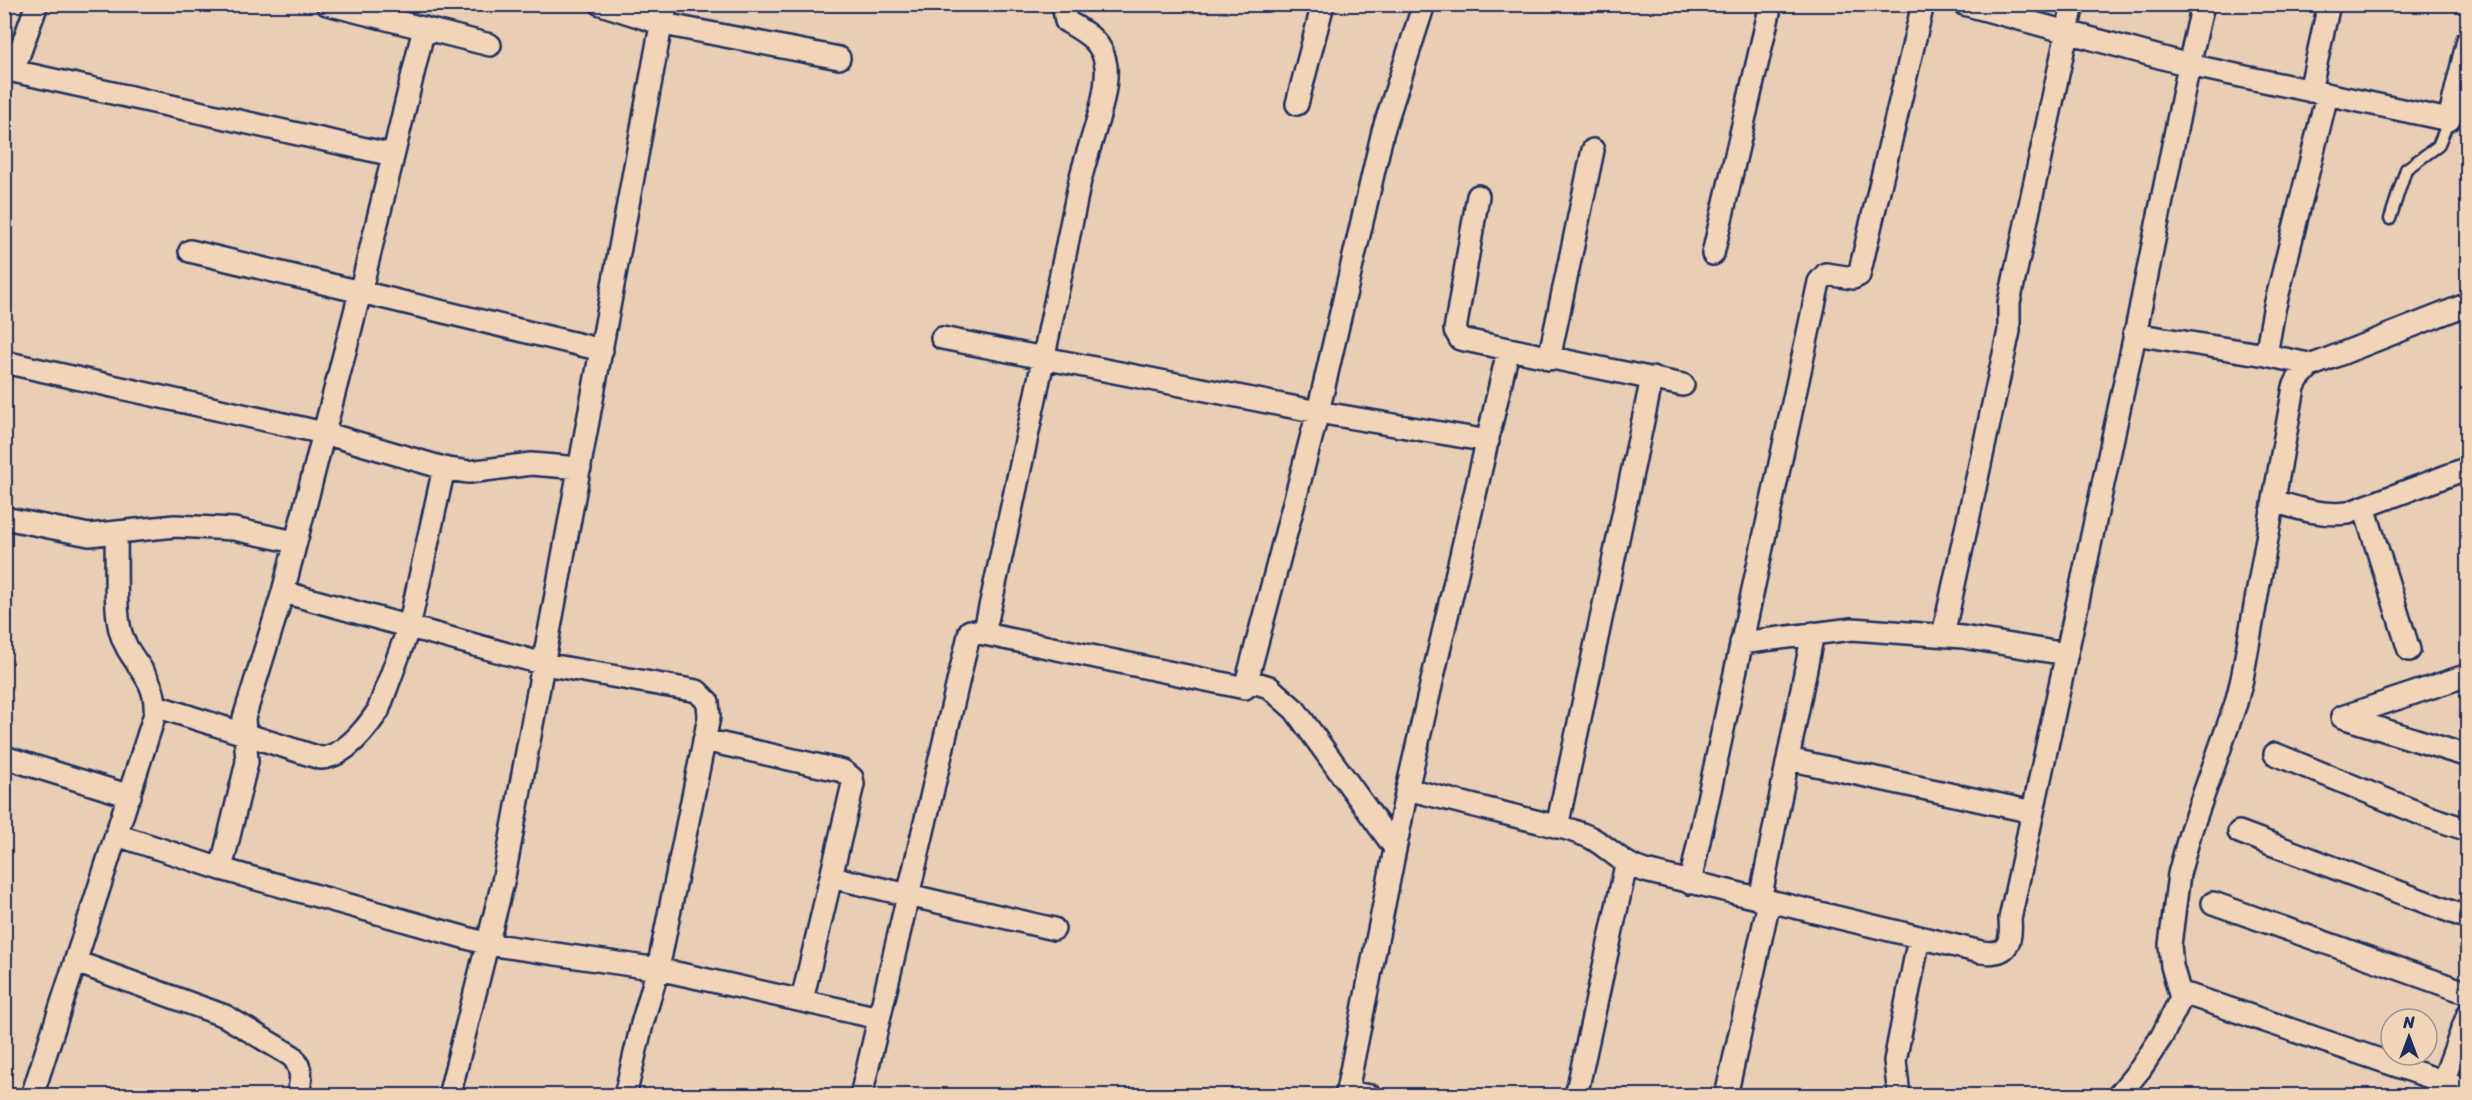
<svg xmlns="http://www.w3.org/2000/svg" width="2472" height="1100" viewBox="0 0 2472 1100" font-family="Sriracha,sans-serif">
<rect width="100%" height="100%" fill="#e9ceb5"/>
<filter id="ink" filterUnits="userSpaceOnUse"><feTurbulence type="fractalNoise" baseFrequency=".0167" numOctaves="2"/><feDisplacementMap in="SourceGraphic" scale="12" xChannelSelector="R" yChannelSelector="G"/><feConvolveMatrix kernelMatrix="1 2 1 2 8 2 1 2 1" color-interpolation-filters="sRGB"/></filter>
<g filter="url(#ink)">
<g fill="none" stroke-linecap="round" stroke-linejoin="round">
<!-- service casing -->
<g stroke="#1b2f5e" stroke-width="15">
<path id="service" d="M2390 219 2406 169 2438 146 2449 120"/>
</g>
<!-- minor casing -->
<g stroke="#1b2f5e" stroke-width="26">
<path id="minor" d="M327 4 490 45
M601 4 663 24 839 58
M2203 4 2189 65 2449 120 2468 40
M4 69 393 155
M13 71 37 4
M2310 91 2329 4
M1297 104 1323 4
M1478 196 1455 330 1460 339 1683 385
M190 251 602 350
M1713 254 1771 4
M2134 334 2266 355 2313 365
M942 338 1318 412 1488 441
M2266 355 2274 310 2327 95
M1549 359 1593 150
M4 362 324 433 447 469 469 472 531 464 580 468
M2274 501C2299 509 2321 516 2348 513L2468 468
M2364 507 2409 650
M4 518 89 535 175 526 234 529 295 542
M283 592 544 664 697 691 708 702 709 717 658 969 642 1024 625 1096
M984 634C1017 485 1049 335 1079 185 1086 151 1109 99 1106 66 1103 41 1085 32 1066 21L1063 4
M1943 635 2009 331V303L2073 4
M1741 643 1852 629 1963 637 2066 654
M2468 675 2342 717 2468 756
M1247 680 1269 687 1295 710 1395 848
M156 706 320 758C343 758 366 729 378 711L409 627 444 468
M704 740 843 771 852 778 853 784 802 1000
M2275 754 2426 816 2468 830
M4 757 130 796
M1788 759 2033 812
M1407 789 1571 830C1578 833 1587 835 1593 839 1612 850 1623 865 1645 871L1981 952C2008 956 2012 943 2010 919L2137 325 2189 65 1964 4
M1557 827 1652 378
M2239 832 2468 918
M117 835 221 869 488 944 658 969 879 1018
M221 869 247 762 244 718 283 592 363 281 424 28
M831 877 1054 929
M1690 883 1819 282 1826 274 1853 278 1859 275 1923 4
M1760 900 1813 633
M2213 903 2468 993
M76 962 225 1016 292 1056C303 1069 302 1080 297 1096
M2181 998 2172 966 2170 945 2179 874 2191 830 2236 703 2242 679 2294 387 2298 379 2310 366 2468 304
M1346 1092 1371 1096
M2438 1095 2468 1014
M32 1096 155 714C158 675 128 663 120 630 114 605 117 560 116 533
M449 1096 503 882 659 36 667 4
M861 1096 970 631 1245 688 1318 412 1383 131 1424 4
M1346 1096 1406 794 1508 351
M1576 1096 1626 865
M1726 1096 1769 902
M1899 1096 1895 1061 1919 938
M2118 1096 2141 1068 2162 1036 2181 998 2189 995 2468 1090"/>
</g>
<!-- service -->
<use href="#service" stroke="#f2d5b9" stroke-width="10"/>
<!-- minor -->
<use href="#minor" stroke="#f2d5b9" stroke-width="21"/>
</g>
</g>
<!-- margin -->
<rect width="2472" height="1100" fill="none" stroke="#f2d5b9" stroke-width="24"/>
<rect x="12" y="12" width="2448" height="1076" fill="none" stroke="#1b2f5e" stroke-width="2" filter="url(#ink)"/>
<!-- north arrow -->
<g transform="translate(2409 1037)"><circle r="28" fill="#f2d5b9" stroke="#9c9395" stroke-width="1.5"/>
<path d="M0-4.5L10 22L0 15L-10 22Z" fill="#1b2f5e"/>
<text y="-9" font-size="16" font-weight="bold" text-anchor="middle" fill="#1b2f5e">N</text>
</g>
</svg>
